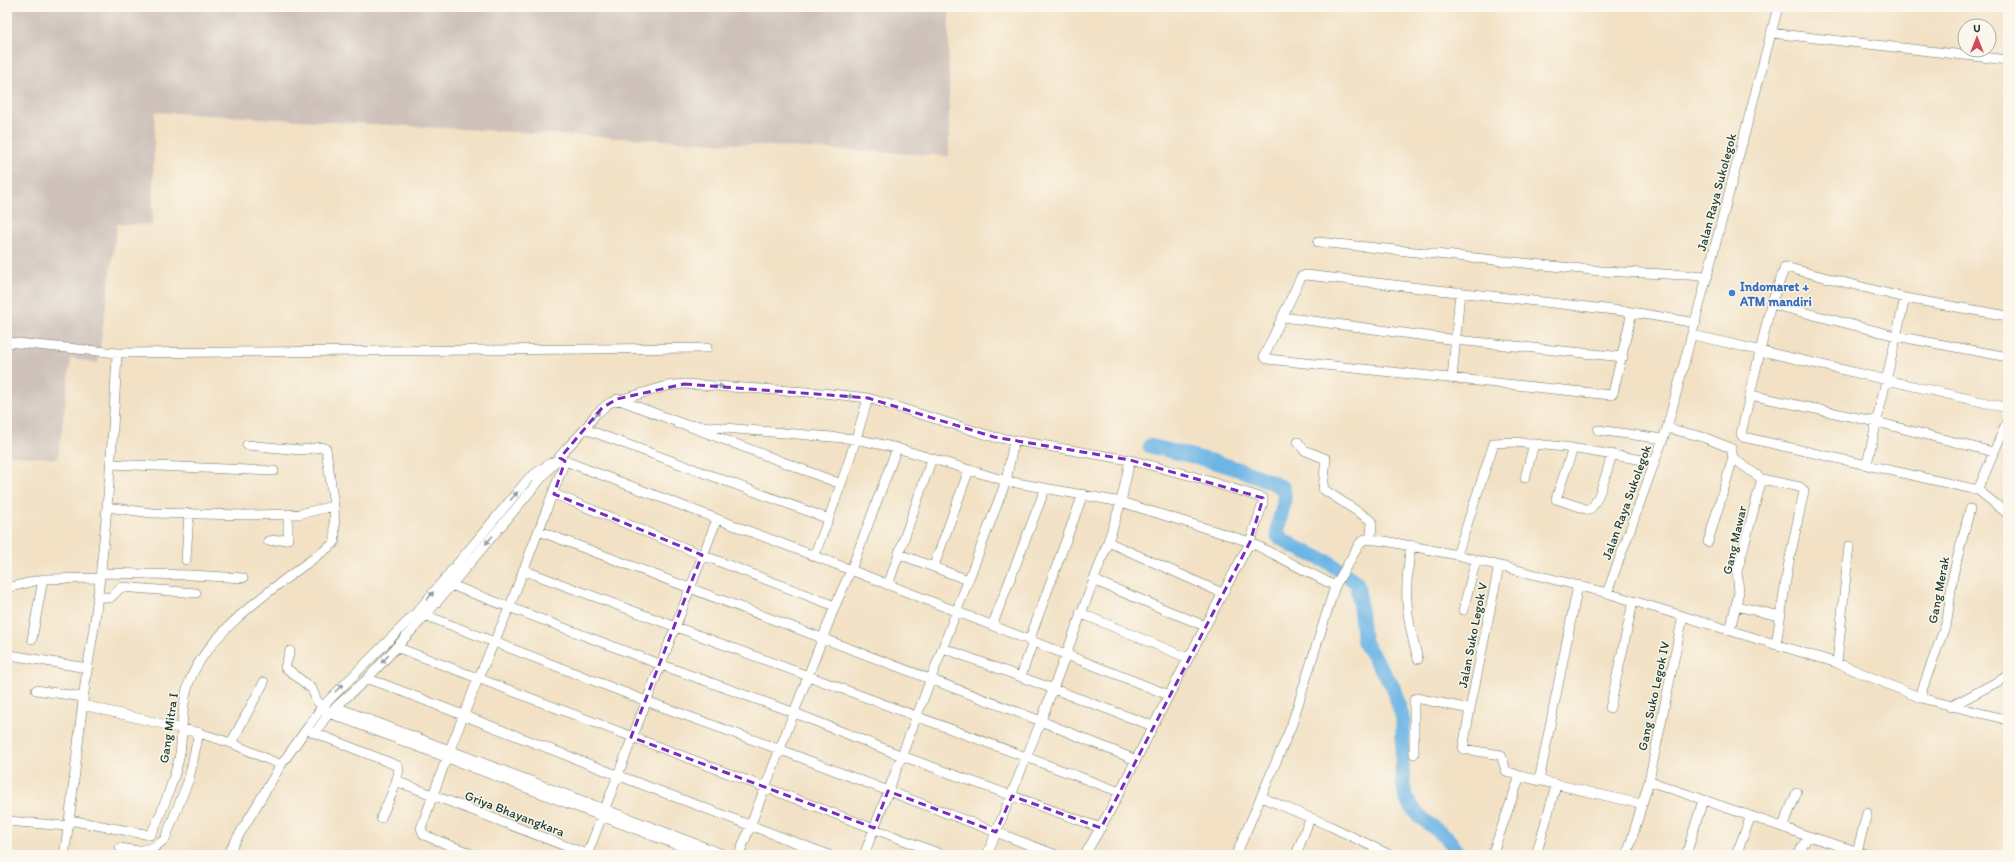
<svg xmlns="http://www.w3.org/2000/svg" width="2015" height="862" viewBox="0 0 2015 862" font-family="Itim,sans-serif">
<rect width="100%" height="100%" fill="#fbf7ec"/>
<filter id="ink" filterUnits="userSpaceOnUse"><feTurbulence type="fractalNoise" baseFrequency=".025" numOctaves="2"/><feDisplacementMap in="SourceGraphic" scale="8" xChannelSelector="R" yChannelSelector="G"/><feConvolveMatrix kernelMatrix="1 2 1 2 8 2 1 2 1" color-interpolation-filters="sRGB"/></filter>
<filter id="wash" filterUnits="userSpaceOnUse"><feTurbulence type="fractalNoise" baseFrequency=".012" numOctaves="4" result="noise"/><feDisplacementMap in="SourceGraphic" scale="16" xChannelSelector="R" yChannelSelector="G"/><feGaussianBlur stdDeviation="0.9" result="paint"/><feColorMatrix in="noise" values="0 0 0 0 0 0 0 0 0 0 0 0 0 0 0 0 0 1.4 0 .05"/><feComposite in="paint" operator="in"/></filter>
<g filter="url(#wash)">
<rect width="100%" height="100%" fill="#f2e1c4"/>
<!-- industrial -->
<path fill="#cec1b9" d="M7 7H949V156L155 112 152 225 117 224 98 363 71 358 58 459 7 455Z"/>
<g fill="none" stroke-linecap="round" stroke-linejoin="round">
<!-- river -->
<path stroke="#6db5e5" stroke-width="15" d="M1150 446C1195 457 1241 466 1283 488 1288 505 1276 519 1278 536L1293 546 1330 563 1357 583 1364 642 1393 687 1403 719 1402 770 1405 797 1418 815 1448 839 1460 855"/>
</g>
</g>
<g filter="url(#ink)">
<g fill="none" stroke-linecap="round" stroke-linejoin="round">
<!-- minor casing -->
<g stroke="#697666" stroke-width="10">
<path id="minor" d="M1771 33 2008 60
M1318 242 1601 271 1708 276
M1771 304 1896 336 2008 357
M1632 312 1613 393 1611 395 1267 359 1264 356 1301 277 1306 275 1632 312 1696 323
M2008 316 1905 298 1785 267 1771 304 1741 434 1743 437 1978 490 2008 514
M1283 317 1456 340 1623 357
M1693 335 2008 408
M7 342 117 353 707 348
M1452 379 1460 292
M1750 395 1877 422 1993 452
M617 399 841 484
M678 424 856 439 897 448 1006 481 1121 502 1250 542 1335 586
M1667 428 1703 437 1731 448 1733 458
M585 429 829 519
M1598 430 1663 439
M1298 442 1304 450 1326 459 1323 489 1372 521 1371 539
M1573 448 1556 499 1589 510C1598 505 1609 465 1612 454
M559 457 565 461 851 570 1169 695
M110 464 274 471
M1867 464 1905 298
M1525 478 1534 444
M1978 490 2008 419
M554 494 702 555 835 606
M107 507 152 513 247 515 299 514 334 506
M539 531 1041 721 1136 760
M268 541 288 539V514
M1108 542 1222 593
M1708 542 1733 458 1762 479 1800 487 1804 491 1788 567 1776 645
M1411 545C1404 591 1405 614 1418 659
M899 554 968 580
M1457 555 1494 443 1514 442 1565 447 1655 462
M814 556C835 504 853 452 868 398
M186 560 189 513
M934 566 969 470
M523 570 1120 792
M101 573 191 575 243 578
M1093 580 1205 626
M451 585 659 664 795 713 902 756 1101 828
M888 585 932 458
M7 588 43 579 100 578
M1607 593 1667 428 1778 7
M97 596 110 598 121 587 196 593
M1736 606 1780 616
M1463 610 1476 560
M417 612 646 701 781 750 1056 855
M1080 613 1188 658
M992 626 1045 489
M1730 630 1739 592 1737 572 1762 479
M32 639 43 579
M1029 641 1083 494
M396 647 943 855
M943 648 1153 726
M290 651 285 667 312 689 317 701 329 713 704 855
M10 655 87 668
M1837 663 1849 546
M1021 676 1033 642
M367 679 383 684 617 775 829 855
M36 690 83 697
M1921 698 1922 690 1947 621 1953 575 1970 509
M83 705 196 732 231 743 281 765
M336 707 725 855
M1950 707 2008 676
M1610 708 1633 602
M1470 709 1463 749 1501 755 1506 771 1520 776 1641 804
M310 731 398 766C402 776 385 808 381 818
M315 733 329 713 367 679 426 615 566 449 585 429 595 415 609 403 667 386 684 384 823 393 868 398 994 437 1130 460 1192 476 1263 498V503L1250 542 1169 695 1112 807 1085 855
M231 743 264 682
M1414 754V700L1416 698 1470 709 1499 566
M396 781 589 855
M1539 781 1578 585
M1649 781 1808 836 1869 855
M1261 797 1330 826 1390 855
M69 820 150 835C160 820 177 771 180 753 183 732 181 710 187 689 202 632 287 579 333 544L335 541 334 506 326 449 321 447 301 450 247 445
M7 821 67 826
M1783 826 1797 792
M120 848 138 851 155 847 165 839 189 779 199 732
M1857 852 1867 813
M64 855C73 801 77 747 84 693 86 671 91 649 94 627 106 536 113 445 117 353
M227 855 281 765 322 707 417 612 529 478 552 462
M474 855 424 835 421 828 447 757 478 679 510 606 565 461
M587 855 717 519
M739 855 835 606 851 570 897 448
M864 855 1006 481 1014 441
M987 855 1041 721 1108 542 1121 502 1130 460
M1236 855 1291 727 1335 586 1360 543 1365 539 1385 541 1457 555 1607 593 1837 663 1921 698 2008 720
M1296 855 1310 818
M1492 855 1520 776
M1536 855 1556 786
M1627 855 1649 781 1683 616
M1686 855 1703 800
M1736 855 1751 816
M1798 855 1808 836"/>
</g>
<!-- minor -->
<use href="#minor" stroke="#fff" stroke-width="9"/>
</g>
<!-- one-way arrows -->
<defs><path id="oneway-solid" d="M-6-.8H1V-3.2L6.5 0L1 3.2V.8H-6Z"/></defs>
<g fill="#8f9e9a">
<use href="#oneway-solid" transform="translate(718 386) rotate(4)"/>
<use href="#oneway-solid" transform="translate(848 396) rotate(7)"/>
<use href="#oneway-solid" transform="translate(596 415) rotate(-50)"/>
<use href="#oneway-solid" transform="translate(514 496) rotate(-49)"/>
<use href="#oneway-solid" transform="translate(489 540) rotate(131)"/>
<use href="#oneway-solid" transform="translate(430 596) rotate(-50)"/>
<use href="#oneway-solid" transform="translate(385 659) rotate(133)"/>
<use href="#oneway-solid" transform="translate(339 688) rotate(-45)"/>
</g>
</g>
<!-- marked area -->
<path fill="none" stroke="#7b2cbf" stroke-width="3" stroke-dasharray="8 5" stroke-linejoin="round" d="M684 384 868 398 994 437 1130 460 1263 498 1250 542 1101 828 1012 796 996 832 888 791 874 828 631 737 702 555 554 494 565 461 560 458 602 408 617 399Z"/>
<!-- markers -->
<circle fill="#3f7fe0" stroke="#fbf7ec" stroke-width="1.5" cx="1732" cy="293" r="4"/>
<g text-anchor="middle" stroke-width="3" stroke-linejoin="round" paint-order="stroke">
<!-- street labels -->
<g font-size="13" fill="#1f3d34" stroke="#fbf7ec">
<text transform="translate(1716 192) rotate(-75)" y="5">Jalan Raya Sukolegok</text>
<text transform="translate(1626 502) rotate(-70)" y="5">Jalan Raya Sukolegok</text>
<text transform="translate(1734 540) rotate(-77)" y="5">Gang Mawar</text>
<text transform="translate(1938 590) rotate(-79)" y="5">Gang Merak</text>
<text transform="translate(1472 635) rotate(-79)" y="5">Jalan Suko Legok V</text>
<text transform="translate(1653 696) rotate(-78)" y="5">Gang Suko Legok IV</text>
<text transform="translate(168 728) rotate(-82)" y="5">Gang Mitra I</text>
<text transform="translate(515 813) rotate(21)" y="5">Griya Bhayangkara</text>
</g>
<!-- shop labels -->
<g font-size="13" font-weight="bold" fill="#366cbe" stroke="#fbf7ec" text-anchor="start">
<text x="1740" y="291">Indomaret +<tspan x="1740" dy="15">ATM mandiri</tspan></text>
</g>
</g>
<!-- margin -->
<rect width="2015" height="862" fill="none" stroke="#fbf7ec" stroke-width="24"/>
<!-- north arrow -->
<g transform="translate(1977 38)"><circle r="19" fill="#fbf7ec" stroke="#a3ada2"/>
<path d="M0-3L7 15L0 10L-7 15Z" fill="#d1495b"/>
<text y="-6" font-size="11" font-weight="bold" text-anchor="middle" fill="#1f3d34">U</text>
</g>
</svg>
